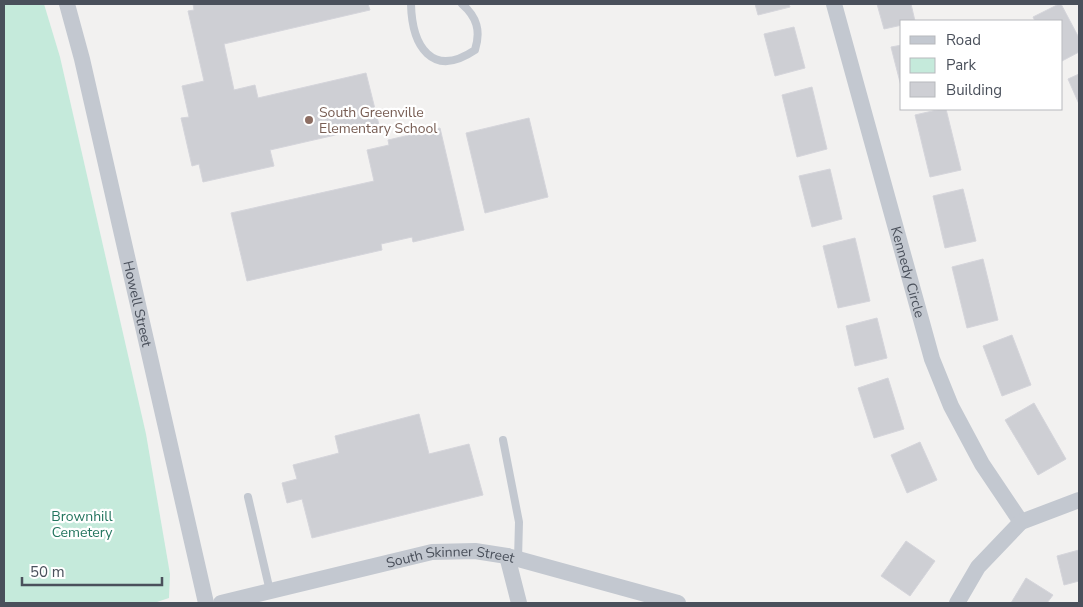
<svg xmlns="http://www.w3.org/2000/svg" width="1083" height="607" viewBox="0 0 1083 607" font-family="'Nunito Sans',sans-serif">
<rect width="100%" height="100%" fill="#f2f1f0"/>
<!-- green -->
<path fill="#c5eadb" d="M4 4H44L60 57 146 434 170 574 169 598 154 603H4Z"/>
<!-- building -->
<path fill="#cecfd4" stroke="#d5d5db" d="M193 4H368L370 10 224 44 234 90 255 85 258 98 366 73 379 125 270 150 274 166 203 182 199 164 192 166 181 118 189 117 182 86 204 81 188 11 194 10Z
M755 4H789L790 7 758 15Z
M877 4H911L915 21H902V25L884 29Z
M1059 4H1061L1079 38V52L1062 61V21H1035L1033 17Z
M794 27 805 68 775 76 764 34Z
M902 45V90L891 47Z
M1079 74V104L1068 79Z
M812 87 827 149 797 157 782 95Z
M941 109H946L961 170 930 177 915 115Z
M529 118 548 197 485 213 466 133Z
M440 128 464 230 413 242 412 237 381 244 382 250 247 281 231 213 374 181 367 150 389 145 388 140Z
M830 169 842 219 812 227 799 176Z
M963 189 976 241 945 248 933 196Z
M855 238 870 301 838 308 823 246Z
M983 259 998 320 967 328 952 267Z
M877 318 887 358 855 366 846 326Z
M1012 335 1031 385 1002 396 983 346Z
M888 378 904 429 874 438 858 388Z
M1034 403 1066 459 1038 475 1005 420Z
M419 414 429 454 469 444 483 495 312 538 302 499 287 503 282 483 297 479 293 465 339 453 335 436Z
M920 442 937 480 907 493 891 455Z
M906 541 935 561 910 596 881 576Z
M1079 550V581L1064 585 1057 556Z
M1026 578 1053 595 1047 603H1011Z"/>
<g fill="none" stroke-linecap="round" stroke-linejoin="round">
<!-- lane -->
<path stroke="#c3c8d0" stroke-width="8" d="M411 4C412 46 432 79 475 50 481 31 477 17 462 4
M503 440 519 522 518 559
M248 497 270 591"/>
<!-- street -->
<g stroke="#c3c8d0" stroke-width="16">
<path id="s1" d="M67 4 82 59 206 603"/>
<path id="s2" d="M834 4 932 359 951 406 982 464 1021 522"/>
<path d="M507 556 519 603"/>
<path id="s3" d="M221 603 432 552 475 551 507 556 678 603"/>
<path d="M957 603 978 567 1021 522 1079 500"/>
</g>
</g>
<!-- markers -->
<circle fill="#8d6e63" stroke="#fff" stroke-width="2" cx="309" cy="120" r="5"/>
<g text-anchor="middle" stroke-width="4.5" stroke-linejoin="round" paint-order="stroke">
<!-- education labels -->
<g font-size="14" fill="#785e54" stroke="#fff" text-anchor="start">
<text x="319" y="117">South Greenville<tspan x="319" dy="16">Elementary School</tspan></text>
</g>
<!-- street labels -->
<g font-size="14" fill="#4a505b" stroke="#fff">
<text dy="5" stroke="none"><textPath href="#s2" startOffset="278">Kennedy Circle</textPath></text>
<text dy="5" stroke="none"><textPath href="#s1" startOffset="308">Howell Street</textPath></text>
<text dy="5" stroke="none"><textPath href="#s3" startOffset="235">South Skinner Street</textPath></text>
</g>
<!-- park labels -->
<g font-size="14" fill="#23755e" stroke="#fff">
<text x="82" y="521">Brownhill<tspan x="82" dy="16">Cemetery</tspan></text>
</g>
</g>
<!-- border -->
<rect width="1083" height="607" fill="none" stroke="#4a505b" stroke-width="10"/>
<!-- legend -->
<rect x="900" y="20" width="162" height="90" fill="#ffffff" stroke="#b7b9bd"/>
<rect x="910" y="36" width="25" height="8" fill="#c3c8d0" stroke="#b7b9bd"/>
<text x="946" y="45" font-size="15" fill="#4a505b">Road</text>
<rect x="910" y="58" width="25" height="15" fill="#c5eadb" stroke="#b7b9bd"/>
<text x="946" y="70" font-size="15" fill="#4a505b">Park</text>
<rect x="910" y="82" width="25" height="15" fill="#cecfd4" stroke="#b7b9bd"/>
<text x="946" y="95" font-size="15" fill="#4a505b">Building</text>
<!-- scale -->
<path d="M22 577v8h140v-8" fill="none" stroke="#4a505b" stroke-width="2.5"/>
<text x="30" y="577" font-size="15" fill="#4a505b" stroke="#ffffff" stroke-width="4" paint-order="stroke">50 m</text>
</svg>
